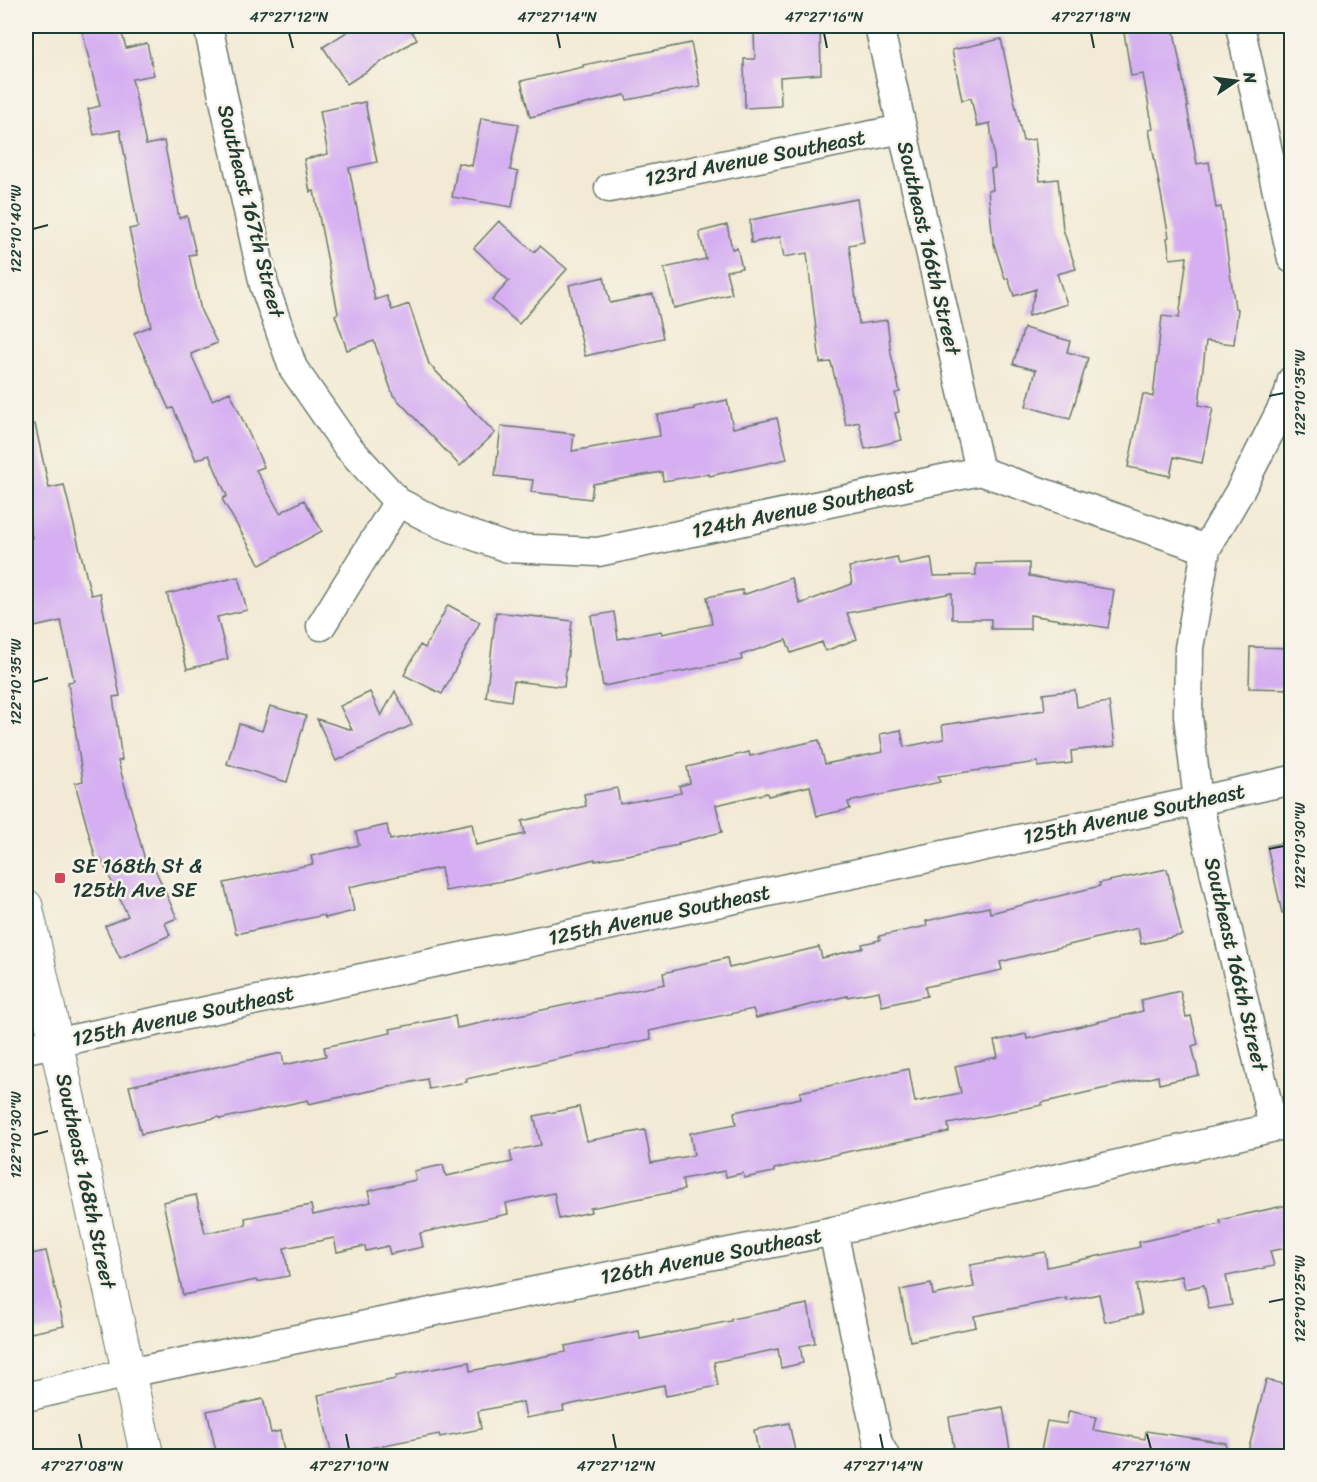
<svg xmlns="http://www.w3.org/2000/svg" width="1317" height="1482" viewBox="0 0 1317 1482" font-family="Sriracha,sans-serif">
<rect width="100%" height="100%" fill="#f7f3e8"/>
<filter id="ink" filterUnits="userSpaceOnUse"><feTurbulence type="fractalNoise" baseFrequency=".0167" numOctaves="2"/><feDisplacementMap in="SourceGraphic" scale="12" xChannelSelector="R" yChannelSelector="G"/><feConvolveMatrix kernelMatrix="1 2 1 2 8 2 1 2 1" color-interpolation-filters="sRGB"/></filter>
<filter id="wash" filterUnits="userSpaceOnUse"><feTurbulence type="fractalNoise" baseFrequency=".008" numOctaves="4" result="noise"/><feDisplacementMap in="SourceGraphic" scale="24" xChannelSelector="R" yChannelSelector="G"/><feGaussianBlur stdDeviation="1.35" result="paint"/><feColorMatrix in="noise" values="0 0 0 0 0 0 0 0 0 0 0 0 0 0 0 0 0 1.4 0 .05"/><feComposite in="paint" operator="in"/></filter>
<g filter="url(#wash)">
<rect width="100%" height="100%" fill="#f2ead4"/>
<g id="blocks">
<!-- building -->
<path fill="#d5aff2" d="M81 26H120L126 48 147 43 154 75 132 79 146 145 164 141 179 218 187 216 196 254 189 255 201 311 217 343 191 354 212 400 230 392 264 467 256 470 280 513 304 500 322 531 260 565 222 499 227 496 209 455 196 460 173 408 169 409 134 333 151 326 129 229 138 227 120 130 94 135 88 109 100 106Z
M356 26H408L417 39 347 84 323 47Z
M1123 26H1173L1188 107H1187L1197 164 1209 162 1216 208 1221 207 1235 308 1238 309 1234 344 1206 341 1199 405 1213 408 1202 463 1174 457 1170 476 1128 467 1143 394 1153 397 1162 316 1179 318 1187 257 1170 259 1167 238 1169 237 1149 130 1153 129 1143 74 1131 76Z
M820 28 821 74 780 77 781 106 745 108 744 59H755L754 32Z
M1001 39 1023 141 1035 139 1040 181 1058 179 1063 229 1076 269 1057 274 1067 304 1028 316 1036 289 1014 296 1008 278 1005 279 993 241 988 190H993L991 169 995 168 990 123 977 126 971 98 962 100 952 50Z
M691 43 700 86 627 100 625 95 530 117 521 81 583 67V65Z
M365 102 377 162 349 168 375 300 387 296 392 310 409 304 429 364 495 433 460 466 393 395 374 341 347 350 335 315 338 313 314 191 310 192 304 159 328 154 320 111Z
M481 118 519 124 510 170 518 172 512 207 452 197 458 163 472 166Z
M857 199 864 242 849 245 859 324 887 320 891 354 900 392 895 393 899 412 895 413 902 440 865 449 859 422 846 425 831 362 820 363 807 253 784 257 780 237 751 243 750 220Z
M499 221 534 252 540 246 567 269 519 324 492 300 509 281 474 248Z
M727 225 732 249 737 248 742 268 726 271 732 294 674 308 664 268 706 259 699 232Z
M604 277 610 303 653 294 663 338 585 356 569 285Z
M1024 328 1070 341 1067 352 1088 358 1070 419 1026 406 1036 370 1013 364Z
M727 400 733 428 777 418 787 459 709 476V474L663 481 662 472 593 484 591 499 531 492 533 480 495 476 501 426 574 434 572 451 660 436 657 415 694 409V407Z
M35 424 49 488 64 485 91 595 100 593 120 696 113 697 122 760 118 761 145 860 150 858 177 918 165 923 170 935 120 958 105 926 128 916 101 859 96 860 75 783 83 781 68 682 74 681 61 621 34 627 26 596 32 594 26 565V539L32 538 26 508V425Z
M897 557 899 564 931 558 934 576 976 575V564L1029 563V576L1114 590 1108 628 1030 615V629H991V619H952V593L847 613 857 639 825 651 822 642 791 653 786 640 741 655 742 660 603 686 591 616 614 612 618 639 661 631 662 634 712 624 707 597 742 590 743 595 791 578 800 604 852 584 849 567Z
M238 577 247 610 217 617 228 659 187 669 167 594Z
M448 605 480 622 442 694 404 675 420 645 425 648Z
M496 612 572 621 564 687 514 681 511 701 486 697Z
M1250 647 1292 648V689L1249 688Z
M1075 690 1077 707 1109 702 1115 746 1071 751 1072 763 1038 767V762L938 776 940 782 848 802 850 809 817 816 810 786 768 796 767 793 716 805 722 832 678 843 679 845 595 861V859L509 880 445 891 441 868 398 876 349 887 354 911 325 918 324 915 236 934 224 883 313 864 311 856 359 845 356 832 387 825 390 840 472 823 476 845 525 834 522 821 586 806 584 794 617 788 620 804 681 793 679 786 690 783 687 767 749 752 750 756 819 740 825 764 883 752 880 734 901 730 904 747 944 739 942 725 1045 710 1043 694Z
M395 691 412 725 336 761 317 719 352 730 340 706 370 692 381 716Z
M270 706 306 716 287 782 227 764 239 724 262 731Z
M1292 841V912L1282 913 1267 846Z
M1167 869 1182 935 1141 944 1138 928 1000 962 1002 970 925 987 927 996 882 1006 879 991 847 997V996L756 1018 753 1009 649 1031 651 1039 466 1079 467 1082 429 1089 427 1079 308 1104V1100L220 1119 219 1117 141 1134 129 1086 282 1053 284 1065 326 1056 324 1047 391 1033 390 1029 455 1016 457 1028 665 984 663 973 727 958 729 968 819 947 822 958 863 948 862 944 880 940 879 936 927 926 926 921 989 907 990 913 1100 886 1099 883Z
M1180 991 1186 1017 1191 1016 1198 1044 1192 1046 1199 1075 1159 1084 1158 1076 1041 1103 1042 1105 948 1124 949 1132 855 1150 774 1169V1172L744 1178 743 1173 726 1177 725 1171 682 1179 684 1190 590 1208 591 1212 559 1219 554 1193 506 1203 508 1214 420 1233 423 1247 390 1254 388 1246 366 1251 365 1246 337 1252 334 1238 284 1248 289 1276 257 1282 256 1280 183 1295 163 1202 196 1195 205 1233 246 1225 245 1218 311 1205 313 1215 371 1202 368 1191 416 1180 414 1171 443 1165 446 1176 512 1162 510 1151 541 1145 534 1116 579 1107 587 1141 645 1130 651 1163 694 1155 690 1133 736 1124 734 1112 801 1098 800 1092 909 1069 915 1102 961 1093 955 1066 998 1057 994 1041 1026 1034 1027 1039 1143 1011 1141 1000Z
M1292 1204V1247L1270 1251 1274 1266 1226 1276 1232 1305 1209 1309 1204 1285 1185 1289 1182 1276 1136 1285 1142 1314 1105 1322 1099 1294 1067 1301V1298L974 1316 976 1327 910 1341 900 1290 931 1284 933 1295 974 1287 970 1265 1045 1252 1047 1267 1140 1247 1139 1242 1221 1224 1220 1220Z
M46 1251 64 1326 26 1334V1255Z
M808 1304 815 1343 800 1346 803 1363 781 1368 778 1349 714 1362 718 1386 666 1396 664 1385 563 1406 564 1411 526 1418 523 1402 478 1411 481 1429 440 1437 439 1434 369 1448 371 1456H332L318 1395 396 1379V1376L469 1362 470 1371 566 1352 565 1346 639 1331 640 1339 731 1321V1319Z
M1266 1380 1292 1386V1456H1247Z
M263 1399 271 1433 280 1431 285 1456H217L207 1411Z
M1003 1407 1011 1456H972L971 1452 955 1455 949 1417Z
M1069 1411 1096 1417 1093 1430 1145 1439 1146 1431 1226 1443 1225 1456H1040L1047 1421 1066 1424Z
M789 1423 796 1456H759L754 1430Z"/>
</g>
</g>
<g filter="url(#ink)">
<use href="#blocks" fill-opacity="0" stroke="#697a6c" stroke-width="1.5"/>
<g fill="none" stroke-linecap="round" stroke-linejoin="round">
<!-- minor casing -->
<g stroke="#697a6c" stroke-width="31">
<path id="minor" d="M208 26 264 285 293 368 347 446 398 502 441 524 508 548 598 552 980 471 1206 549
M879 26 980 471
M1240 26 1292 259
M609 188 902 129
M321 626 398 502
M26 1049 1198 801 1292 780
M1273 1127 1198 801 1188 716 1189 648 1206 549 1241 489 1288 396 1292 380
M833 1231 878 1443 885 1456
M26 1397 128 1373 833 1231 1292 1123"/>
</g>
<!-- tertiary casing -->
<g stroke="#697a6c" stroke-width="35">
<path id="tertiary" d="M26 906C68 1089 105 1273 147 1456"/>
</g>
<!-- minor -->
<use href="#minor" stroke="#fff" stroke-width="28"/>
<!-- tertiary -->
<use href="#tertiary" stroke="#fff" stroke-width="33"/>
</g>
</g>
<!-- ticks -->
<path fill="none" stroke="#1f3d34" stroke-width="2" d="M289 33 293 48M557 33 560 48M824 33 827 48M1091 33 1094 48M33 229 48 225M1269 396 1284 393M33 682 48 678M1269 849 1284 846M33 1135 48 1131M1269 1302 1284 1299M79 1434 82 1449M346 1434 349 1449M613 1434 616 1449M880 1434 883 1449M1147 1434 1151 1449"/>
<!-- markers -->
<rect fill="#d1495b" stroke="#f7f3e8" stroke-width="2" x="54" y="872" width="12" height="12" rx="3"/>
<g text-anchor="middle" stroke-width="5" stroke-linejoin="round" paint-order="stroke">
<!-- street labels -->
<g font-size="21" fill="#1f3d34" stroke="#f7f3e8">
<text transform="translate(755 158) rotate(-11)" y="7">123rd Avenue Southeast</text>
<text transform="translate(251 211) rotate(76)" y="7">Southeast 167th Street</text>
<text transform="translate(929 248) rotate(77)" y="7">Southeast 166th Street</text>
<text transform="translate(803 508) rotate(-12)" y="7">124th Avenue Southeast</text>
<text transform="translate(1134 814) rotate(-12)" y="7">125th Avenue Southeast</text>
<text transform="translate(659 915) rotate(-12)" y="7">125th Avenue Southeast</text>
<text transform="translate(1236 964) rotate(77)" y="7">Southeast 166th Street</text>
<text transform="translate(183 1016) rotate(-12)" y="7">125th Avenue Southeast</text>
<text transform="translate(86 1181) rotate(78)" y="7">Southeast 168th Street</text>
<text transform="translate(711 1256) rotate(-11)" y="7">126th Avenue Southeast</text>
</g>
<!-- poi labels -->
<g font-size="21" fill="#1f3d34" stroke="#f7f3e8" text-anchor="start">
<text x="72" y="873">SE 168th St &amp;<tspan x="72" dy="24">125th Ave SE</tspan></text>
</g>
</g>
<!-- margin -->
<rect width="1317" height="1482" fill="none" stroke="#f7f3e8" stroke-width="66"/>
<!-- north arrow -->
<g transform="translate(1236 81) rotate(77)" stroke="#f7f3e8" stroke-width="4.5" paint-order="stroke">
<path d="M0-4.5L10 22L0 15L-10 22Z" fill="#1f3d34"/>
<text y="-9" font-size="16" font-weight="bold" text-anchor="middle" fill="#1f3d34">N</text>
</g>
<rect x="33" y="33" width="1251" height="1416" fill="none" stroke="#1f3d34" stroke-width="2"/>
<g font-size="15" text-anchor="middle" fill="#1f3d34">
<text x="289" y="22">47°27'12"N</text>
<text x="557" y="22">47°27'14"N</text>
<text x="824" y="22">47°27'16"N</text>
<text x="1091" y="22">47°27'18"N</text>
<text transform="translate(16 229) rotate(-90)" y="5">122°10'40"W</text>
<text transform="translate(1300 393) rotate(-90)" y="5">122°10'35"W</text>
<text transform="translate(16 682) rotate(-90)" y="5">122°10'35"W</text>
<text transform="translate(1300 846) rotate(-90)" y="5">122°10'30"W</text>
<text transform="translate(16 1135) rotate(-90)" y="5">122°10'30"W</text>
<text transform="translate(1300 1299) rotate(-90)" y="5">122°10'25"W</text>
<text x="82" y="1471">47°27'08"N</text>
<text x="349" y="1471">47°27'10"N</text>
<text x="616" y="1471">47°27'12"N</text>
<text x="883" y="1471">47°27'14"N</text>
<text x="1151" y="1471">47°27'16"N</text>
</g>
</svg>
